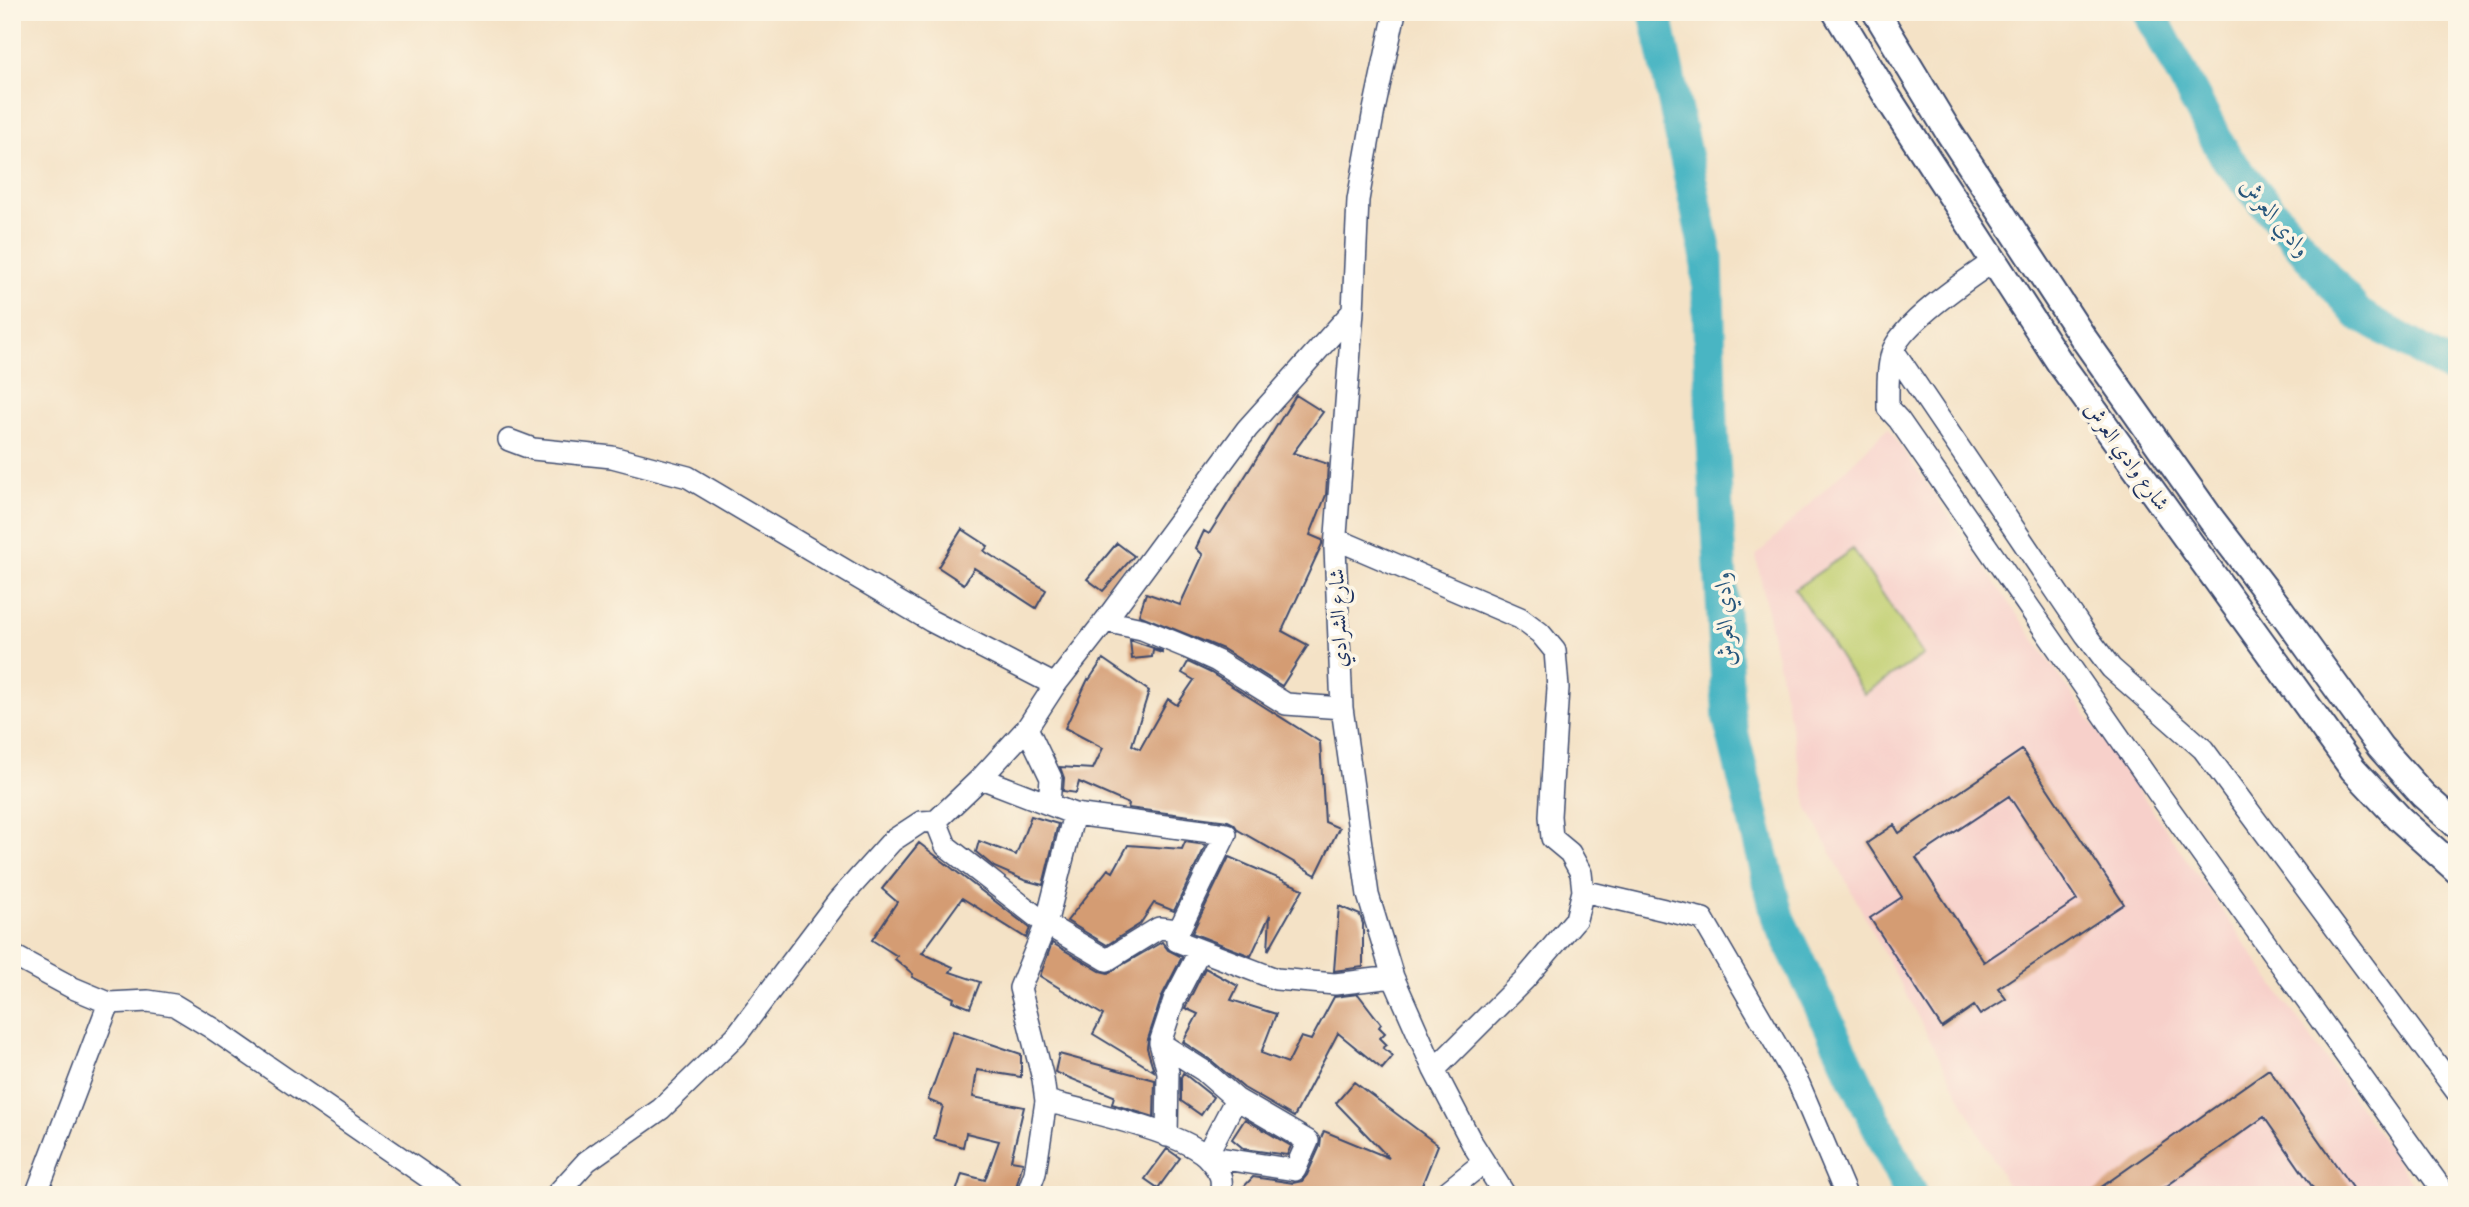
<svg xmlns="http://www.w3.org/2000/svg" width="2469" height="1207" viewBox="0 0 2469 1207" font-family="'IM FELL English',Amiri,serif">
<rect width="100%" height="100%" fill="#fcf5e5"/>
<filter id="ink" filterUnits="userSpaceOnUse"><feTurbulence type="fractalNoise" baseFrequency=".0143" numOctaves="2"/><feDisplacementMap in="SourceGraphic" scale="14" xChannelSelector="R" yChannelSelector="G"/><feConvolveMatrix kernelMatrix="1 2 1 2 8 2 1 2 1" color-interpolation-filters="sRGB"/></filter>
<filter id="wash" filterUnits="userSpaceOnUse"><feTurbulence type="fractalNoise" baseFrequency=".00686" numOctaves="4" result="noise"/><feDisplacementMap in="SourceGraphic" scale="28" xChannelSelector="R" yChannelSelector="G"/><feGaussianBlur stdDeviation="1.57" result="paint"/><feColorMatrix in="noise" values="0 0 0 0 0 0 0 0 0 0 0 0 0 0 0 0 0 1.4 0 .05"/><feComposite in="paint" operator="in"/></filter>
<g filter="url(#wash)">
<rect width="100%" height="100%" fill="#f4e2c6"/>
<!-- built -->
<path fill="#f7d0ca" d="M1888 428 2232 925 2421 1195H2012L1808 809 1756 556Z"/>
<!-- garden -->
<path fill="#c1cf71" stroke="#6e7f68" stroke-width="2" d="M1853 549 1923 655 1864 694 1795 589Z"/>
<g fill="none" stroke-linecap="round" stroke-linejoin="round">
<!-- river -->
<path stroke="#48b5c3" stroke-width="33" d="M1655 12 1707 258 1712 425 1729 719 1778 918 1911 1195
M2149 12 2225 156 2358 314 2457 371"/>
</g>
<g id="blocks">
<!-- building -->
<path fill="#d49c73" fill-rule="evenodd" d="M1296 395 1323 412 1293 453 1328 464 1326 495 1310 535 1322 540V544L1282 631 1308 645 1282 686 1223 649 1139 615 1146 593 1180 605 1203 555 1196 548 1204 531 1209 534Z
M962 529 988 546 984 551 1046 590 1036 608 974 568 964 584 938 567Z
M1117 543 1134 556 1103 591 1087 579Z
M1130 640 1162 651V653L1153 650 1152 657 1132 659Z
M1103 659 1149 691 1132 745 1140 749 1168 699 1177 705 1194 680 1182 673 1188 662 1211 673 1320 742 1325 822 1339 828 1316 875 1238 830 1234 824 1228 821 1128 808 1129 804 1079 782 1076 793 1063 791 1064 778 1060 767 1093 769 1103 748 1065 728 1088 679 1089 680Z
M2022 750 2124 904 1998 988 2006 999 1980 1015 1974 1006 1942 1028 1870 918 1902 897 1867 843 1894 825 1899 833ZM2009 796 2077 900 1984 962 1916 858Z
M1031 816 1058 824 1043 885 1024 880 994 867 976 852 979 841 1016 855Z
M1185 842 1206 845 1174 911 1154 903 1140 924 1107 945 1067 921 1108 869 1113 872 1128 845 1182 849Z
M919 843 1030 928 1026 938 962 898 922 953 953 967 950 972 980 982 970 1008 953 1001 954 998 912 977 913 974 895 959 897 956 872 940 897 902 882 889Z
M1229 857 1303 889 1268 951 1270 915 1251 956 1192 933Z
M1339 906 1360 915 1363 924V967L1334 971Z
M1162 942 1168 950 1182 957 1162 996 1148 1039 1147 1048 1154 1071 1093 1034 1103 1015 1040 976 1052 943 1100 971 1108 973Z
M1205 968 1238 986 1231 1000 1276 1014 1261 1053 1288 1063 1301 1037 1311 1040 1334 997 1358 994 1381 1024 1379 1027 1385 1033 1380 1038 1387 1045 1383 1048 1393 1056 1382 1069 1338 1033 1294 1117 1244 1088 1212 1061 1183 1042 1198 1014 1185 1008Z
M953 1031 1021 1054V1077L977 1070 973 1097 1024 1107 1011 1160 1023 1162 1014 1195H955L962 1174 985 1180 999 1141 966 1133 963 1147 934 1139 943 1106 928 1100Z
M1059 1054 1155 1080 1154 1117 1112 1104 1114 1096 1055 1072Z
M2269 1069 2357 1195H2318L2264 1117 2154 1195H2090Z
M1183 1073 1213 1097 1201 1115 1181 1101V1077Z
M1354 1082 1438 1145 1418 1195H1236L1253 1177 1293 1183 1302 1181 1307 1175 1320 1146 1321 1138 1324 1131 1389 1158 1336 1103Z
M1245 1119 1291 1146 1287 1155 1244 1149 1232 1139Z
M1167 1149 1180 1158 1158 1188 1145 1179Z"/>
</g>
</g>
<g filter="url(#ink)">
<use href="#blocks" fill-opacity="0" stroke="#3c4a6e" stroke-width="2"/>
<g fill="none" stroke-linecap="round" stroke-linejoin="round">
<!-- minor casing -->
<g stroke="#3c4a6e" stroke-width="24">
<path id="minor" d="M1395 12 1374 110 1358 200 1353 311 1335 548 1342 708 1368 895 1393 977 1434 1070 1472 1143 1505 1195
M1994 261C1969 278 1900 324 1892 353 1887 371 1888 390 1888 408L1899 420 2158 793 2446 1195
M1893 350 2086 635 2111 668 2203 749 2457 1092
M509 440 533 449 612 457 688 477 931 621 1055 685
M1336 539 1520 618 1540 633 1555 651 1558 688 1550 816 1552 838 1570 853 1581 873 1583 891 1576 919 1525 979 1434 1070
M1105 621 1142 629 1186 647 1217 661 1286 704 1342 708
M1027 728 1051 778 1049 804
M981 778 1074 814 1226 834 1179 930 1177 941 1276 979 1335 984 1393 977
M936 821 946 846 1046 924 1107 960 1159 928 1179 930
M1583 891 1703 919 1799 1084 1846 1195
M12 955 73 988 109 1003 148 1001 174 1005 212 1028 454 1195
M1160 1043 1204 1071 1236 1099 1308 1141 1295 1170 1206 1156 1236 1099
M1046 1101 1043 1079 1020 988 1046 924 1074 814
M1167 1136 1168 1072 1160 1043 1174 1000 1200 950
M36 1195 109 1003
M556 1195 587 1161 661 1109 736 1036 838 901 892 841 921 822 936 821 981 778 1027 728 1055 685 1105 621 1247 429 1353 311
M1027 1195 1035 1173 1046 1101C1085 1111 1179 1131 1206 1156 1211 1161 1220 1172 1221 1179 1222 1185 1220 1188 1223 1195
M1443 1195 1484 1162"/>
</g>
<!-- major casing -->
<g stroke="#3c4a6e" stroke-width="30">
<path id="major" d="M1836 12 1888 98 2060 363 2353 769 2400 819 2457 870
M1876 12 1948 131 2084 339 2211 519 2280 609 2380 747 2423 795 2457 825"/>
</g>
<!-- minor -->
<use href="#minor" stroke="#fff" stroke-width="21"/>
<!-- major -->
<use href="#major" stroke="#fff" stroke-width="26"/>
</g>
</g>
<g text-anchor="middle" stroke-width="7" stroke-linejoin="round" paint-order="stroke">
<!-- street labels -->
<g font-size="21" fill="#1b2f5e" stroke="#fcf5e5">
<text transform="translate(2127 456) rotate(54)" y="7">شارع وادي العرش</text>
<text transform="translate(1338 618) rotate(-92)" y="7">شارع الشرادي</text>
</g>
<!-- water labels -->
<g font-size="23" font-style="italic" fill="#28577c" stroke="#fcf5e5">
<text transform="translate(2276 217) rotate(50)" y="8">وادي العرش</text>
<text transform="translate(1724 619) rotate(-93)" y="8">وادي العرش</text>
</g>
</g>
<!-- margin -->
<rect width="2469" height="1207" fill="none" stroke="#fcf5e5" stroke-width="42"/>
</svg>
